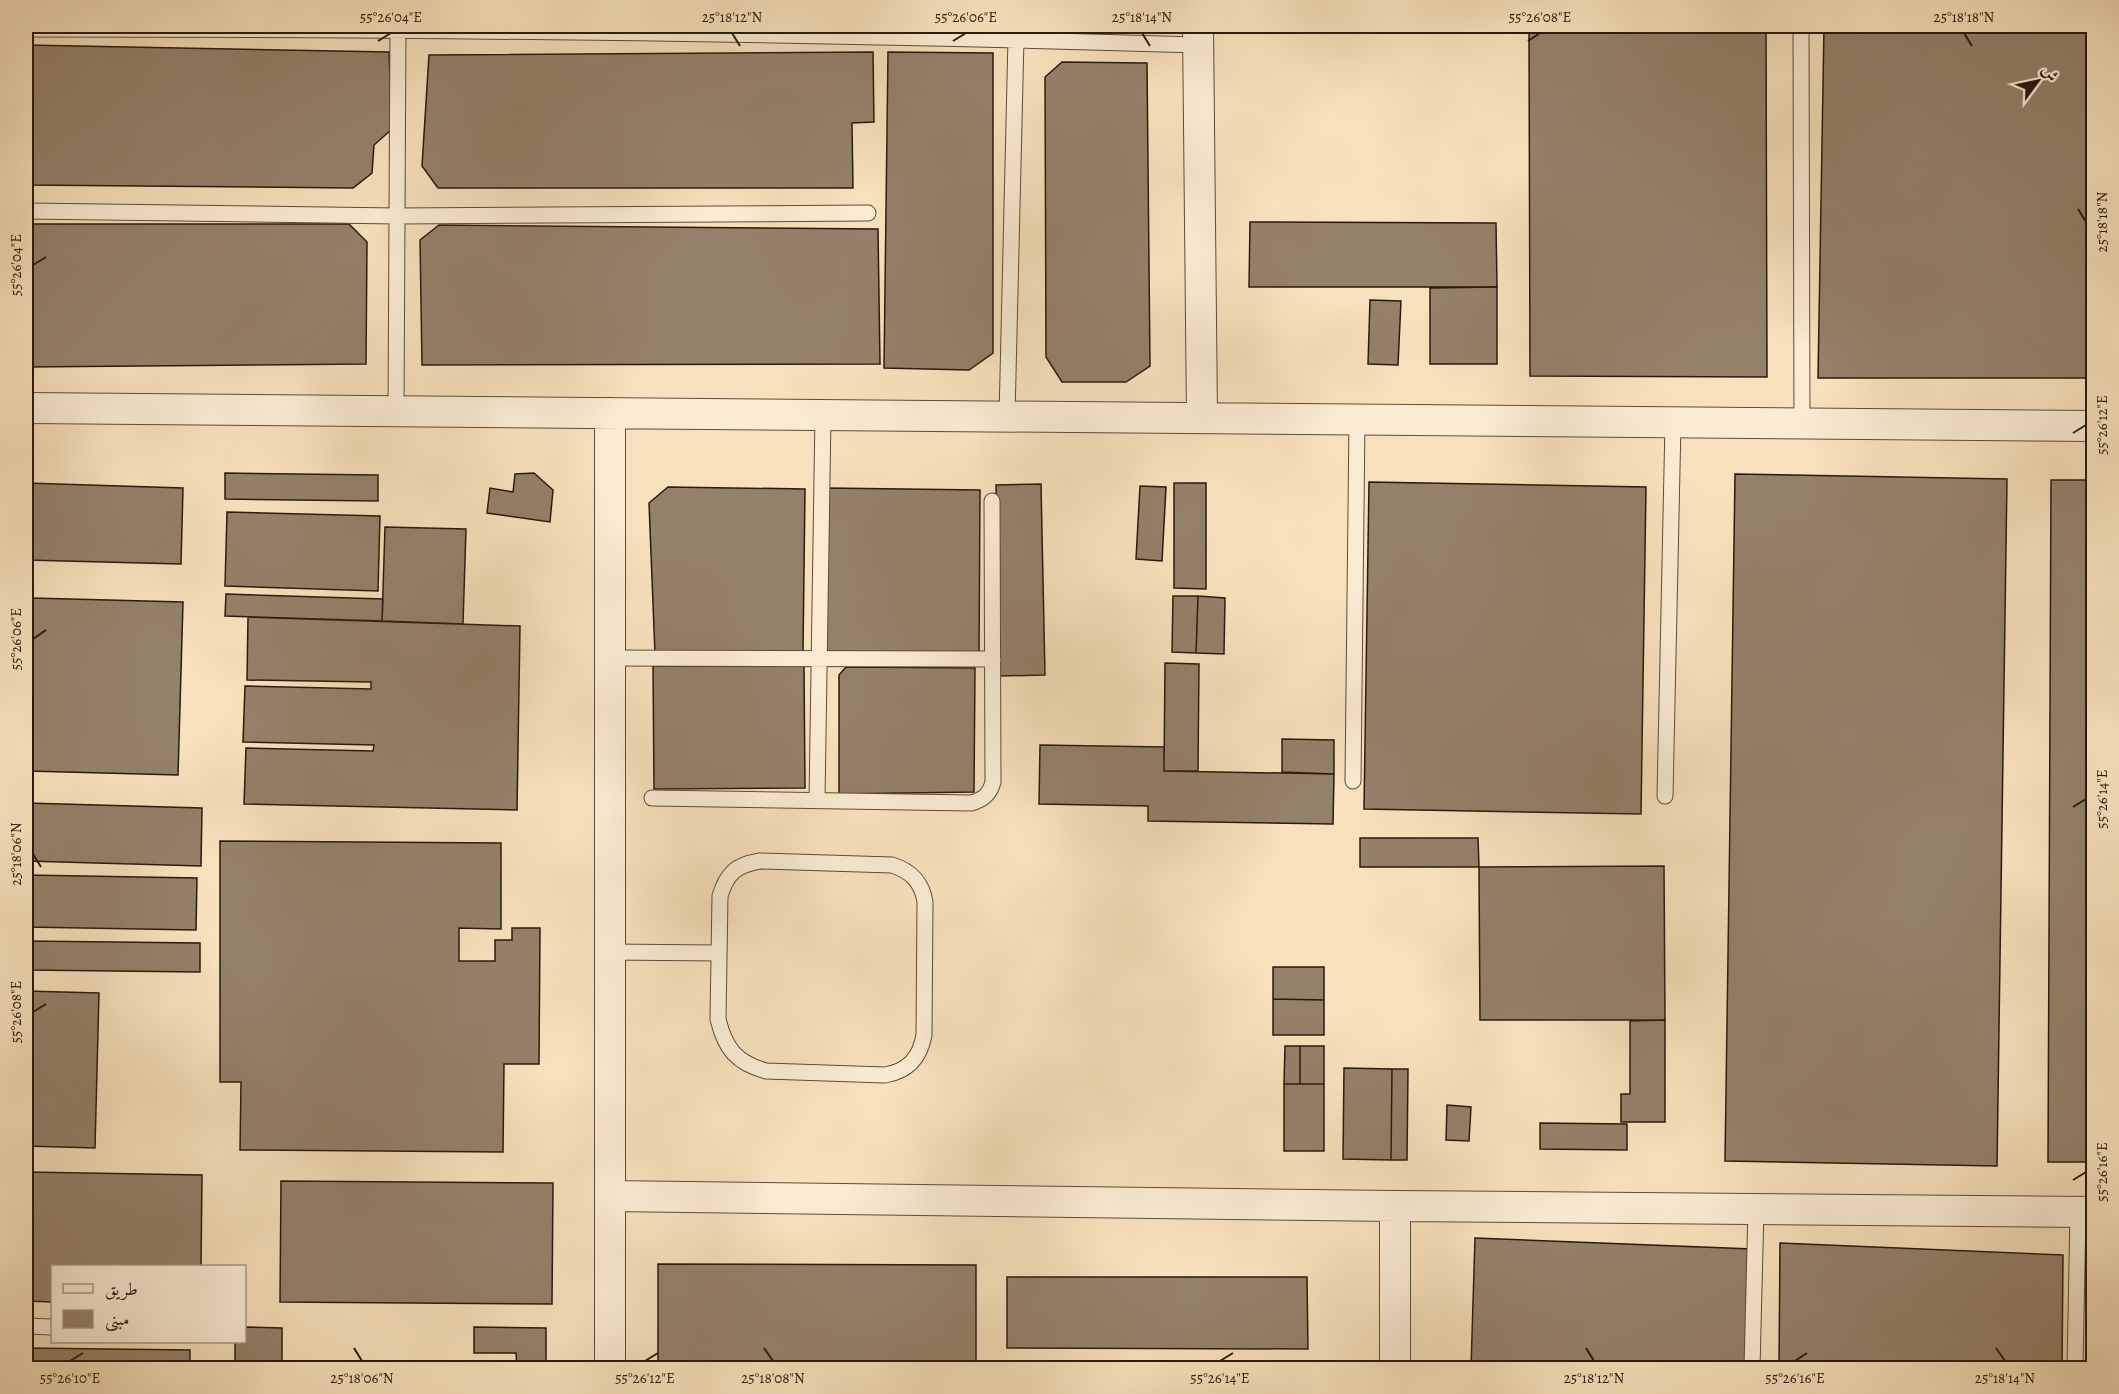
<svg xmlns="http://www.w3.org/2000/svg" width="2119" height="1394" viewBox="0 0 2119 1394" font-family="Alegreya,Amiri,serif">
<rect width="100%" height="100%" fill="#f7e1bc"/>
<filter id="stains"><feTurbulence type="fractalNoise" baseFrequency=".00333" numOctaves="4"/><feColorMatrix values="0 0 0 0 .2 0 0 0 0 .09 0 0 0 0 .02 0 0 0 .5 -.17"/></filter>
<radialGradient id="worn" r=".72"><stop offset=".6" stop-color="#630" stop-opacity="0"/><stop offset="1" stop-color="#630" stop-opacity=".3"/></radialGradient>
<!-- building -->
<path fill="#948169" stroke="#281a0f" stroke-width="1.5" d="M1529 26H1766L1767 377 1530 376Z
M1824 26H2094V378H1818Z
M26 45 389 52 392 129 374 145 372 173 353 188 26 185Z
M873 52 874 122 852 123 853 188H438L422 166 429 55Z
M888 52 993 53V353L969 370 884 368Z
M1062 62 1147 63 1150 366 1126 382H1062L1046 357 1045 77Z
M1250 222 1496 223 1497 287H1249Z
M26 224H349L367 242 366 364 26 367Z
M439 225 878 229 880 364 422 365 420 240Z
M1497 287V364H1430V288Z
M1370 300 1401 301 1398 365 1368 364Z
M225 473 378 475V501L225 499Z
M534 473 553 490 550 522 487 513 490 488 513 492 515 474Z
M1735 474 2007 479 1997 1166 1725 1161Z
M2051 480H2094V1162H2048Z
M1369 482 1646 487 1641 814 1364 809Z
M26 483 183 488 181 564 26 560Z
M1174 483H1206V589L1174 588Z
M1041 484 1045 675 1000 676 996 485Z
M1140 486 1166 487 1162 561 1136 559Z
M668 487 805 489 803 652 655 654 649 503Z
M827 488 980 490 979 656 825 654Z
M227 512 380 516 378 591 225 586Z
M385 527 466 529 463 624 382 621Z
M226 594 383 599 382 621 225 616Z
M1173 596H1198L1196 653 1172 652Z
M1198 596 1225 598 1224 654 1196 653Z
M32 598 183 602 178 775 28 771Z
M248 617 520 626 517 810 244 804 246 748 373 751 374 745 243 742 245 686 371 689V682L247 680Z
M1165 663 1199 664 1198 771H1164Z
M653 666H804L805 788 654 789Z
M846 667 975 668 974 792 839 794V675Z
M1282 739 1334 740V774L1282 772Z
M1040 745 1164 747V771L1334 774 1333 824 1148 821V806L1039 804Z
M26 803 202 808 201 866 26 861Z
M1360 838H1478L1479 867H1360Z
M220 841 501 843V929L459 928V961H495V940H512V928H540L539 1064H504L503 1152 240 1150 241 1082H220Z
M1664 866 1665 1020H1480L1479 867Z
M26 875 197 878 196 930 26 927Z
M26 941 200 943V972L26 970Z
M1273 967H1324V1000L1273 999Z
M26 991 99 993 95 1148 26 1146Z
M1273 999 1324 1000V1035H1273Z
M1665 1020V1122H1621V1094H1630V1021Z
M1285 1046H1300V1084H1284Z
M1300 1046H1324V1084H1300Z
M1344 1068 1392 1069 1391 1160 1343 1159Z
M1392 1069H1408L1407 1160H1391Z
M1284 1084H1324V1151H1284Z
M1447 1105 1471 1107 1469 1141 1446 1140Z
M1540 1123 1627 1124V1150L1540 1149Z
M26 1172 202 1175 201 1266H52V1302L26 1301Z
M281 1181 553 1183 552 1304 280 1302Z
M1475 1238 1752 1249 1747 1368H1471Z
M1780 1243 2063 1255 2062 1368H1779Z
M658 1264 976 1265V1368H658Z
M1007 1277H1307L1308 1349 1007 1348Z
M244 1327 282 1328V1368H235V1342H244Z
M474 1327 546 1328V1368H517L516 1353H474Z
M26 1348 190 1350V1368H26Z"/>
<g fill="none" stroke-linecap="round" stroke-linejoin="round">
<!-- lane casing -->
<g stroke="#5c4c3a" stroke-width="17">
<path id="lane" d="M1801 26 1802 424
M26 29C417 29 807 33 1198 45
M26 211 397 216 868 213
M396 411 398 26
M1007 417 1016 39
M610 658 993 659
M1353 781 1357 420
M1665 796 1673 423
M652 798 971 803C983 800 990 794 993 782L992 501
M817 800 823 415
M760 861 892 865C911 871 922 882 925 902L924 1035C920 1058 908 1071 885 1075L766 1071C737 1063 725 1049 718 1019L720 896C727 873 736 865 760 861Z
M610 952 718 953
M26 1326 52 1327
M1752 1368 1756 1209
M2075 1368 2078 1212"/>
</g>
<!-- street casing -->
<g stroke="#5c4c3a" stroke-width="32">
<path id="street" d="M1198 26 1202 418
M26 408 2094 426
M610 1196 1395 1206 2094 1212
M610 1368V413
M1395 1368V1206"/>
</g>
<!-- lane -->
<use href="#lane" stroke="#faecd3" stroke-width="15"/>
<!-- street -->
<use href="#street" stroke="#faecd3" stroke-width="30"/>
</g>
<!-- ticks -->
<path fill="none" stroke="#281a0f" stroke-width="2" d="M732 33 740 46M1142 33 1150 46M1964 33 1972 46M378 41 391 33M953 41 966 33M1528 41 1540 33M2078 209 2086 222M33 265 46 257M2073 433 2086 425M33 639 46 630M2073 807 2086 799M33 854 41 867M33 1012 46 1004M2073 1180 2086 1172M354 1348 362 1361M764 1348 773 1361M1586 1348 1594 1361M1996 1348 2005 1361M70 1361 83 1353M645 1361 658 1353M1220 1361 1233 1353M1795 1361 1807 1353"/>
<!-- margin -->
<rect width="2119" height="1394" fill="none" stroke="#f7e1bc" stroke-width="66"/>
<!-- legend -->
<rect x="51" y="1265" width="195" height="78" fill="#faecd3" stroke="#a69885" stroke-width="1.5"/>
<rect x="63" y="1284" width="30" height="9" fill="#faecd3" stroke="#a69885" stroke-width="1.5"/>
<text x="105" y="1295" font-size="18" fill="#281a0f">طريق</text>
<rect x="63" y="1310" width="30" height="18" fill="#948169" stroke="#a69885" stroke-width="1.5"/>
<text x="105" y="1325" font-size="18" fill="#281a0f">مبنى</text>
<!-- north arrow -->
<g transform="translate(2038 81) rotate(57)" stroke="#faecd3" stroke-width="4.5" paint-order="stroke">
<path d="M0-4.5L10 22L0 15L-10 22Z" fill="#281a0f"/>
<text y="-9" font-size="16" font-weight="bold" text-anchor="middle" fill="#281a0f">ش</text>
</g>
<rect x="33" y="33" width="2053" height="1328" fill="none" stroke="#281a0f" stroke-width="2"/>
<g font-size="15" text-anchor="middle" fill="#281a0f">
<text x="391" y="22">55°26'04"E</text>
<text x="732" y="22">25°18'12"N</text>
<text x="966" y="22">55°26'06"E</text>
<text x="1142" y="22">25°18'14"N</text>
<text x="1540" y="22">55°26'08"E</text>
<text x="1964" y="22">25°18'18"N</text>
<text transform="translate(2102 222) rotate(-90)" y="5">25°18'18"N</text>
<text transform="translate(16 265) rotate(-90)" y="5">55°26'04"E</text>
<text transform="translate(2102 425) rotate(-90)" y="5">55°26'12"E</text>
<text transform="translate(16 639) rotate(-90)" y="5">55°26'06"E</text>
<text transform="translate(2102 799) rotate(-90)" y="5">55°26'14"E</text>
<text transform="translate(16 854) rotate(-90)" y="5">25°18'06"N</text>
<text transform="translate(16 1012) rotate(-90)" y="5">55°26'08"E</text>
<text transform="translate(2102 1172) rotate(-90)" y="5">55°26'16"E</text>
<text x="70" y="1383">55°26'10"E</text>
<text x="362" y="1383">25°18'06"N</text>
<text x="645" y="1383">55°26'12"E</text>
<text x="773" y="1383">25°18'08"N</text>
<text x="1220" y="1383">55°26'14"E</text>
<text x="1594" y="1383">25°18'12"N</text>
<text x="1795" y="1383">55°26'16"E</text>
<text x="2005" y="1383">25°18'14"N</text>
</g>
<rect width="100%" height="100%" filter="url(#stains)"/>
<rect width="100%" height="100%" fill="url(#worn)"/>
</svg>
